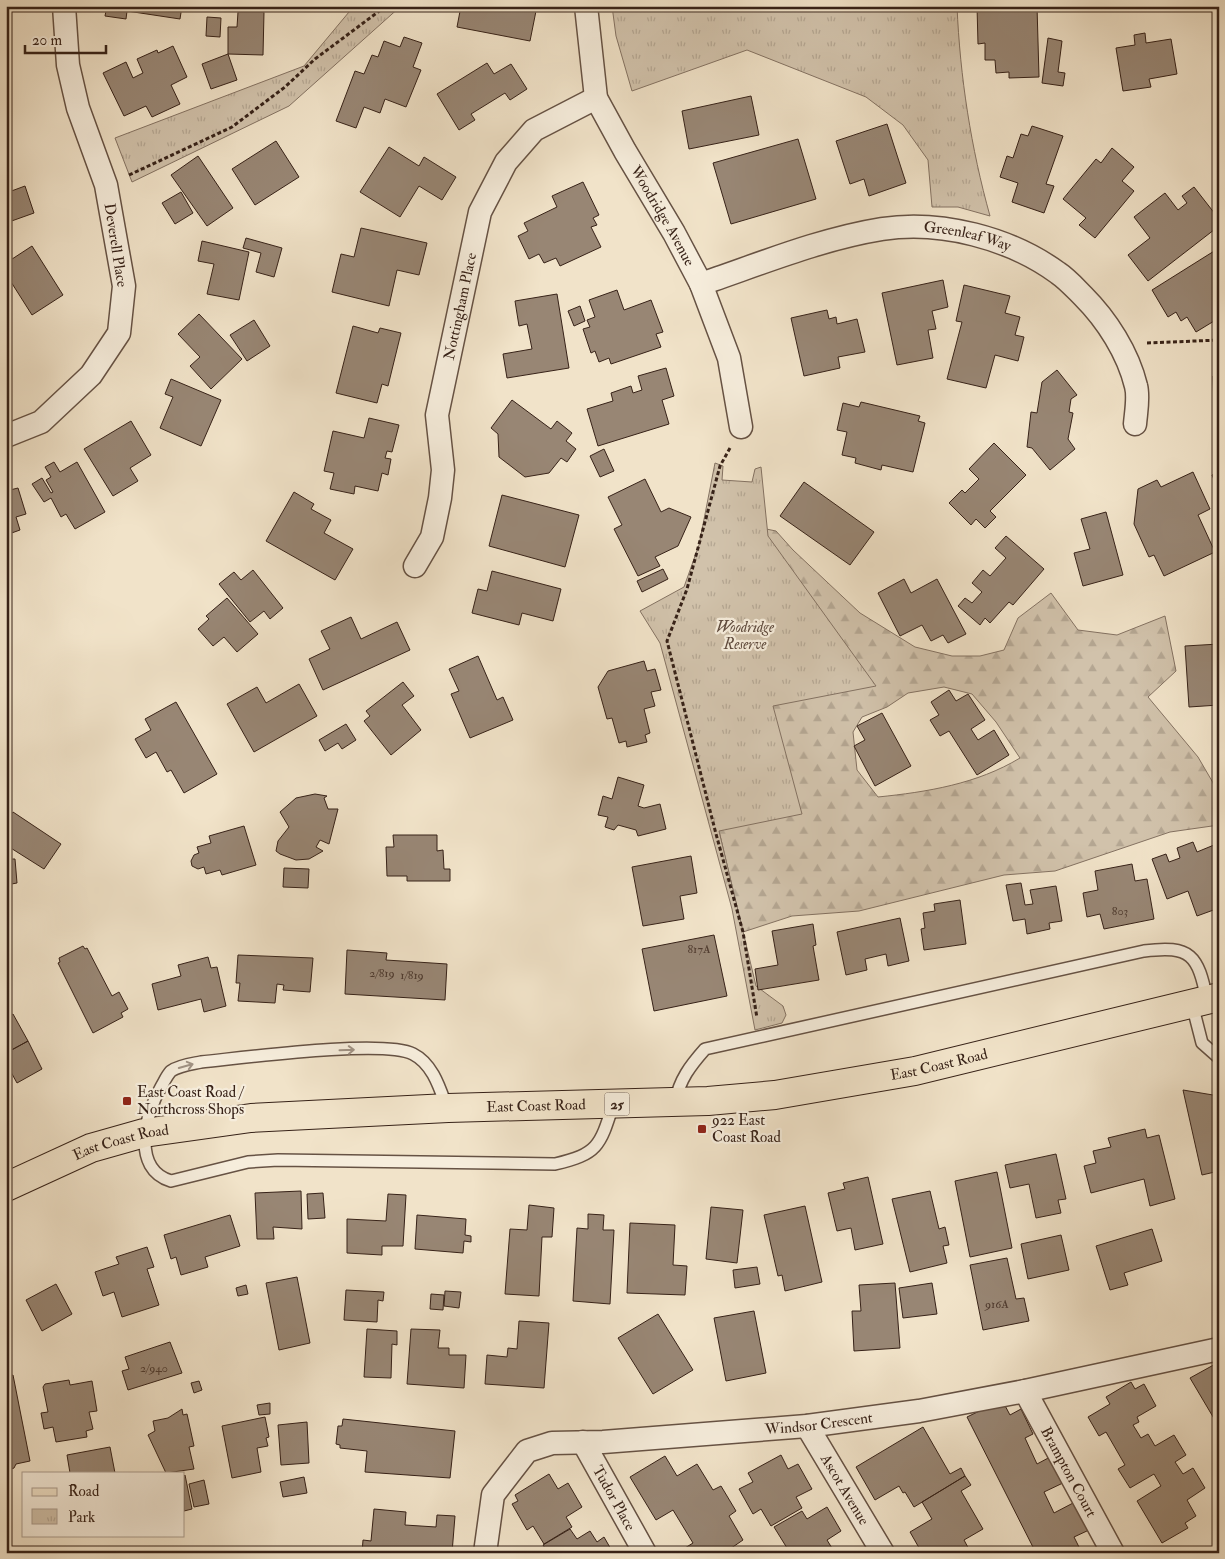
<svg xmlns="http://www.w3.org/2000/svg" width="1225" height="1559" viewBox="0 0 1225 1559" font-family="'IM FELL Double Pica',serif">
<defs>
<pattern id="forest-firs" width="22" height="20" patternUnits="userSpaceOnUse" patternTransform="scale(1.25)"><rect width="22" height="20" fill="#d1c2ab"/><path d="M5 1l3.5 6h-7zM16 11l3.5 6h-7z" fill="#b4a692"/></pattern>
<pattern id="park-tufts" width="24" height="20" patternUnits="userSpaceOnUse" patternTransform="scale(1.25)"><rect width="24" height="20" fill="#d1c2ab"/><path d="M3 7l-1-3M5 7V3M7 7l1-3M15 17l-1-3M17 17v-4M19 17l1-3" fill="none" stroke="#b4a692"/></pattern>
</defs>
<rect width="100%" height="100%" fill="#f1e3c9"/>
<filter id="stains"><feTurbulence type="fractalNoise" baseFrequency=".004" numOctaves="4"/><feColorMatrix values="0 0 0 0 .2 0 0 0 0 .09 0 0 0 0 .02 0 0 0 .5 -.17"/></filter>
<radialGradient id="worn" r=".72"><stop offset=".6" stop-color="#630" stop-opacity="0"/><stop offset="1" stop-color="#630" stop-opacity=".3"/></radialGradient>
<!-- forest -->
<path fill="url(#forest-firs)" stroke="#847262" fill-rule="evenodd" d="M732 522 776 531 793 550 860 613 915 647 952 656H980L1004 650 1018 618 1051 593 1078 630 1117 635 1165 616 1176 671 1148 697 1198 757 1219 793V825L1170 832 1055 871 1004 875 859 911 792 916 743 932 719 831ZM944 687 972 694 996 722 1020 758C977 784 927 792 878 797L857 770 853 732 862 717 887 707 908 693Z"/>
<!-- park -->
<path fill="url(#park-tufts)" stroke="#847262" d="M354 6H401L289 106 132 182 115 138 304 66Z
M612 6H957C960 77 971 148 990 216L958 207H932L928 160 903 125 866 97 747 50 632 91 616 36Z
M715 463 723 466 722 480 752 482 755 469 761 467 768 536 876 686 773 706 802 814 719 831 756 986 783 1006 786 1015 782 1023 755 1030 732 909 660 643 640 611 684 587 699 545Z"/>
<!-- building -->
<path fill="#988674" stroke="#372218" d="M107 6H182L180 19 127 11 126 19 105 16Z
M461 6H537L530 41 457 27Z
M977 6H1037L1039 77 1009 78V72L996 73 995 60H985V43L978 44Z
M238 12H264L263 55 228 54V27H237Z
M207 17 221 18 220 37 206 36Z
M1145 33 1146 43 1171 39 1177 74 1149 79 1151 87 1123 91 1116 48 1135 45 1134 35Z
M404 37 422 43 413 67 421 70 406 107 385 99 380 113 364 107 356 128 336 121 355 71 364 74 372 55 378 57 384 41 400 47Z
M1048 38 1062 41 1058 72 1065 73 1063 86 1042 83Z
M173 46 187 77 171 85 180 104 152 117 146 106 124 116 103 73 126 62 133 78 143 73 137 59 157 50 158 53Z
M228 54 237 80 211 89 202 64Z
M487 63 494 74 511 64 527 89 510 100 505 93 471 114 475 120 459 130 437 94Z
M751 96 759 135 689 149 682 111Z
M887 124 906 183 869 196 864 179 850 184 836 141Z
M1032 126 1063 136 1046 184 1054 186 1044 213 1012 202 1018 183 1000 177 1007 156 1013 158 1021 134 1028 136Z
M798 139 816 199 731 224 713 163Z
M276 141 299 177 255 205 232 169Z
M389 147 419 166 424 157 456 177 442 200 419 186 400 217 360 192Z
M1112 148 1134 167 1122 181 1134 191 1095 238 1079 225 1086 218 1063 199 1096 159 1101 163Z
M198 156 233 208 207 226 171 175Z
M583 182 599 215 593 218 597 225 591 227 601 247 560 266 556 258 544 263 539 254 529 259 518 236 528 231 524 223 557 207 552 196Z
M25 186 34 213 6 223V193Z
M1194 187 1219 219V226L1148 281 1128 255 1150 238 1134 217 1165 193 1178 210 1187 203 1182 196Z
M181 192 193 213 175 224 162 203Z
M361 228 427 243 419 275 397 270 389 306 332 292 341 254 354 257Z
M246 238 282 248 274 277 256 272 261 253 243 248Z
M202 241 249 252 239 300 207 294 214 264 198 261Z
M32 246 63 295 32 315 6 274V263Z
M1219 248V318L1196 332 1187 317 1181 321 1176 312 1168 317 1152 290Z
M943 280 948 307 932 311 936 329 928 330 933 358 897 365 882 293Z
M964 285 1010 296 1005 313 1020 317 1015 335 1024 337 1018 361 995 355 986 388 947 379 962 322 956 321Z
M617 290 624 310 651 300 663 332 656 334 661 347 611 364 609 358 599 362 595 351 591 353 583 329 590 327 587 320 595 317 589 300Z
M557 294 569 368 507 378 503 354 532 349 527 324 519 326 515 301Z
M580 306 585 321 574 326 568 311Z
M827 310 829 319 836 317 837 324 857 319 865 352 838 357 840 368 804 376 791 318Z
M199 314 242 359 211 389 190 366 200 357 178 334Z
M254 320 270 346 247 361 230 335Z
M353 326 378 333 380 328 401 333 388 386 382 384 377 403 336 393Z
M666 368 674 396 662 400 669 424 598 446 587 409 613 401 611 393 631 386 633 393 642 390 638 376Z
M1057 370 1077 395 1071 399 1069 412 1073 413 1068 439 1075 449 1050 470 1032 448 1027 447 1031 412 1037 413 1042 382Z
M1213 376H1219V408L1214 409Z
M171 379 221 400 201 446 160 428 173 397 165 394Z
M512 400 551 429 557 421 572 433 566 441 576 449 567 462 561 458 549 473 525 477 499 457 498 434 491 428Z
M861 402 920 416 918 421 925 423 913 472 882 465 881 470 855 463 856 458 842 455 847 432 837 430 843 403 859 407Z
M369 418 399 425 392 452 387 451 385 458 391 459 388 475 382 473 378 491 355 486 354 494 330 489 334 473 324 471 333 431 364 438Z
M131 421 151 455 130 468 138 481 113 496 84 449Z
M994 443 1026 475 990 511 996 517 985 528 976 519 971 525 949 503 962 490 965 493 979 479 969 469Z
M604 449 614 471 600 477 590 456Z
M54 462 60 472 77 462 105 512 75 529 66 514 61 517 51 498 44 502 32 484 42 478 51 493 53 492 46 480 51 477 45 467Z
M1193 472 1210 509 1198 515 1215 552 1164 576 1154 555 1149 557 1134 524 1138 489 1157 480 1161 487Z
M1219 472V492L1212 475Z
M645 479 661 512 669 508 691 517 678 546 655 557 660 566 638 576 614 529 622 525 608 497Z
M804 482 874 532 850 565 780 516Z
M18 488 26 514 16 517 20 530 6 535V491Z
M294 492 314 504 311 509 331 520 324 533 353 549 335 580 266 541Z
M502 495 579 515 565 567 489 546Z
M1106 512 1123 575 1083 586 1074 553 1090 549 1081 519Z
M1006 536 1044 569 1013 605 1009 602 990 623 985 618 980 625 958 606 965 598 972 603 982 592 972 583 983 570 990 576 1006 558 995 548Z
M663 569 668 579 642 592 637 581Z
M253 570 283 608 270 619 264 611 250 622 219 584 234 572 241 580Z
M492 571 561 589 553 621 522 613 519 625 472 613 478 589 487 591Z
M904 579 911 593 937 579 966 634 948 643 943 635 931 641 922 625 900 636 878 593Z
M227 598 258 634 237 652 224 637 213 646 198 629 209 619 206 616Z
M351 617 361 639 397 622 410 650 323 690 309 659 330 649 321 631Z
M1219 644V705L1189 707 1185 646Z
M478 656 497 700 503 697 513 720 470 738 451 694 459 691 449 669Z
M644 661 647 671 655 669 661 690 651 692 655 706 644 709 650 733 645 735 647 742 627 747 626 741 619 743 612 718 607 719 598 687 608 671Z
M403 682 414 696 402 705 421 730 391 755 364 721 370 716 366 711Z
M299 684 317 716 254 752 227 704 257 687 266 703Z
M949 690 956 701 968 694 985 720 971 729 978 740 994 730 1009 755 977 775 949 731 940 736 930 720 939 715 931 702Z
M176 702 217 774 184 793 171 770 167 772 156 752 146 758 135 739 151 730 145 719Z
M882 713 911 766 875 786 854 746 865 740 857 726Z
M346 724 356 740 342 749 338 743 325 751 319 740Z
M618 777 644 785 638 806 644 808 660 804 666 829 638 836 636 830 618 825 614 830 605 827 608 817 598 815 603 796 612 799Z
M315 794 327 796 324 798 328 809H338L329 844 320 840 316 847 323 851 309 859 296 860 280 854 276 851 278 841 289 827 280 812 296 798Z
M13 812 61 844 44 869 6 845V822Z
M244 826 256 865 222 875 220 870 206 874 204 867 198 869 192 866 191 861 194 855 199 853 197 847 211 843 209 836Z
M393 835H437V851L443 850 444 869H450V881H407V876H387L386 847H394Z
M1193 842 1197 852 1214 845 1219 857V908L1197 916 1188 891 1167 899 1152 859 1166 854 1169 862 1180 858 1177 848Z
M691 856 697 893 680 896 684 919 643 926 632 867Z
M6 859H15L17 883 6 885Z
M1132 864 1135 881 1147 879 1154 919 1104 929 1100 914 1087 917 1083 893 1098 890 1095 871Z
M284 868 309 869 308 888 283 887Z
M1021 883 1025 905 1033 904 1030 890 1056 886 1062 921 1049 923 1050 929 1027 934 1025 919 1013 921 1006 885Z
M960 900 966 944 924 950 921 929 925 928 923 913 935 911 934 904Z
M900 918 909 961 888 966 886 954 865 959 867 970 846 975 837 932Z
M813 924 816 945 813 946 819 980 758 990 755 969 778 965 772 931Z
M714 935 727 996 654 1011 642 949Z
M83 946 85 949 87 948 112 996 119 992 128 1009 121 1013 123 1017 93 1033 58 963 60 962 59 958Z
M347 950 387 953 386 960 447 964 445 1000 345 994Z
M238 955 313 958 310 992 283 990 284 985 277 984 275 1003 238 1001 240 983H236Z
M208 957 211 968 217 967 226 1006 204 1012 201 999 158 1010 152 984 181 976 178 965Z
M13 1014 28 1041 6 1053V1018Z
M28 1041 42 1069 17 1083 6 1063V1053Z
M1183 1090 1219 1096V1171L1202 1175Z
M1145 1129 1147 1138 1159 1135 1175 1199 1150 1206 1144 1179 1091 1193 1084 1166 1096 1163 1093 1151 1111 1147 1108 1138Z
M1056 1154 1066 1199 1058 1200 1061 1213 1036 1218 1029 1184 1010 1188 1005 1165Z
M997 1172 1012 1248 970 1257 955 1181Z
M868 1177 883 1244 855 1250 851 1228 837 1231 828 1193 845 1189 843 1183Z
M301 1191 302 1229 273 1227 274 1239H257L255 1193Z
M930 1191 939 1229 945 1227 949 1245 943 1246 947 1263 910 1272 892 1199Z
M323 1193 325 1218 308 1219 307 1194Z
M388 1194 406 1195 403 1246H382V1255L347 1253V1219L386 1221Z
M529 1205 554 1208 552 1237H542L539 1296 505 1294 510 1229 527 1230Z
M805 1206 822 1282 785 1291 782 1275 778 1276 764 1215Z
M711 1207 743 1210 737 1263 706 1259Z
M588 1214 604 1215 603 1230H614L610 1304 573 1301 577 1228 588 1229Z
M230 1215 240 1246 205 1257 208 1267 181 1275 176 1257 171 1259 164 1235Z
M417 1215 466 1219 465 1235 471 1236V1242L464 1241 463 1253 415 1249Z
M630 1223 675 1225 673 1265 687 1266 685 1295 627 1293Z
M1152 1229 1162 1261 1124 1273 1128 1285 1110 1290 1096 1246Z
M1061 1235 1069 1270 1028 1279 1021 1244Z
M147 1247 154 1267 147 1269 159 1305 122 1317 114 1292 103 1296 95 1272 119 1264 116 1257Z
M1007 1258 1016 1299 1024 1298 1029 1321 983 1330 970 1265Z
M757 1267 760 1284 735 1288 733 1270Z
M297 1277 310 1343 279 1350 266 1283Z
M895 1283 900 1348 854 1351 852 1311H861L859 1285Z
M932 1283 937 1314 903 1318 899 1288Z
M56 1284 72 1314 42 1331 26 1300Z
M246 1285 248 1294 238 1296 236 1288Z
M346 1290 384 1292 383 1301 378 1300 377 1322 344 1320Z
M445 1291 461 1292 459 1308 444 1306Z
M431 1294 444 1295 443 1310 430 1309Z
M754 1311 766 1373 726 1381 714 1318Z
M658 1314 693 1370 653 1394 618 1338Z
M519 1321 549 1323 544 1388 485 1384 487 1355 507 1357 508 1348 517 1349Z
M367 1329 397 1331V1345L392 1344 391 1378 364 1377Z
M411 1329 440 1330 438 1348H449V1355H466L464 1388 407 1384Z
M170 1342 182 1373 128 1390 122 1371 129 1369 125 1357Z
M1219 1362V1427L1190 1378Z
M13 1375 30 1461 16 1464 14 1468 9 1470H6V1377Z
M69 1380 70 1385 92 1381 97 1411 89 1412 93 1429 86 1431 87 1437 56 1442 53 1427 44 1429 41 1413 48 1412 43 1387 45 1384Z
M199 1381 202 1390 194 1393 191 1383Z
M1131 1382 1135 1389 1144 1384 1156 1406 1137 1417 1139 1422 1133 1425 1141 1438 1148 1434 1155 1446 1174 1435 1186 1455 1175 1462 1183 1474 1193 1468 1205 1488 1187 1500 1196 1516 1185 1523 1188 1528 1162 1543 1137 1501 1161 1486 1154 1474 1130 1488 1118 1469 1125 1465 1106 1432 1099 1436 1088 1417 1110 1404 1106 1397Z
M1002 1400 1010 1415 1021 1409 1033 1434 1025 1438 1037 1464 1052 1456 1065 1482 1044 1492 1054 1513 1075 1502 1089 1530 1074 1537 1081 1551 1036 1553 967 1417Z
M270 1403V1414L259 1415 257 1405Z
M182 1409 183 1415 187 1414 194 1446 189 1447 194 1469 166 1473 148 1435 155 1431 153 1421 168 1418Z
M265 1417 269 1437 266 1438 268 1446 257 1448 261 1472 232 1478 222 1426Z
M343 1419 455 1431 450 1478 365 1472 367 1451 340 1448V1445L336 1444 338 1426H342Z
M307 1422 309 1463 281 1465 278 1425Z
M923 1427 950 1474 961 1468 965 1476 914 1507 905 1492 903 1493 899 1486 875 1500 856 1467Z
M110 1447 115 1473H70L67 1455Z
M781 1455 788 1469 798 1464 812 1489 796 1497 802 1508 771 1526 761 1509 753 1514 739 1489 753 1482 748 1473Z
M665 1456 677 1476 697 1464 713 1490 721 1486 736 1511 729 1516 743 1540 724 1553H677L693 1543 673 1510 656 1520 630 1477Z
M549 1474 558 1489 568 1483 582 1507 566 1517 572 1527 544 1544 533 1526 527 1530 512 1504 518 1501 515 1495Z
M185 1475 192 1509 184 1511V1476Z
M965 1476 971 1485 961 1491 983 1529 964 1540 971 1553H922L910 1532 932 1519 922 1502Z
M304 1477 307 1493 283 1497 280 1482Z
M204 1480 209 1504 194 1507 189 1484Z
M827 1507 841 1531 827 1540 835 1553H779L787 1548 774 1527 802 1511 807 1519Z
M374 1509 406 1512 405 1525 436 1527 437 1515 455 1516 452 1553H362L363 1540 371 1541Z
M570 1529 577 1539 590 1531 597 1542 604 1537 612 1551 609 1553H548L543 1545Z"/>
<g fill="none" stroke-linecap="round" stroke-linejoin="round">
<!-- service casing -->
<g stroke="#665244" stroke-width="14">
<path id="service" d="M1192 1004 1202 1043 1219 1058
M675 1102C680 1079 690 1066 705 1049L1144 951C1191 945 1198 955 1207 1000
M447 1108C440 1089 433 1064 413 1054 383 1039 242 1058 201 1062 191 1064 180 1065 171 1071 167 1075 164 1082 161 1087 145 1114 131 1169 171 1181L248 1162 278 1160 555 1164C598 1154 600 1146 613 1105"/>
</g>
<!-- minor casing -->
<g stroke="#665244" stroke-width="25">
<g id="minor">
<path id="s1" d="M586 6 596 98 625 151 674 233 701 284 729 358 741 427"/>
<path id="s2" d="M701 284C760 264 820 239 882 229 941 220 1010 238 1058 273 1067 279 1075 288 1083 296 1107 320 1128 353 1136 386 1139 397 1136 412 1135 424"/>
<path d="M6 436 41 422 91 375 119 333 124 286 106 185 78 108 68 65 64 6"/>
<path id="s3" d="M415 566 432 537 440 498 443 470 437 415 480 212 506 162 534 130 596 98"/>
<path id="s4" d="M1025 1391 1113 1553"/>
<path id="s5" d="M807 1426 883 1553"/>
<path id="s6" d="M583 1442 645 1553"/>
<path id="s7" d="M485 1553 493 1495 527 1451 552 1443 603 1442 807 1426 919 1411 1025 1391 1219 1349"/>
</g>
</g>
<!-- primary casing -->
<g stroke="#372218" stroke-width="30">
<g id="primary">
<path id="s8" d="M6 1187 91 1148 144 1133 251 1118 448 1108 708 1101 775 1095 915 1071 1219 997"/>
</g>
</g>
<!-- path -->
<path stroke="#372218" stroke-width="3" stroke-dasharray="4 2.5" stroke-linecap="butt" d="M129 175 232 127 285 87 315 59 386 6
M1147 343 1219 340
M730 448 720 466 687 589 667 641 716 834 743 932 757 1018"/>
<!-- service -->
<use href="#service" stroke="#f6eddc" stroke-width="11"/>
<!-- minor -->
<use href="#minor" stroke="#f6eddc" stroke-width="22"/>
<!-- primary -->
<use href="#primary" stroke="#f1e3c9" stroke-width="28"/>
</g>
<!-- one-way arrows -->
<defs><path id="oneway-shaft" d="M-6 0H5M1.5-3L5.5 0L1.5 3" fill="none" stroke-width="1.6" stroke-linecap="round" stroke-linejoin="round" transform="scale(1.25)"/></defs>
<g stroke="#a09284">
<use href="#oneway-shaft" transform="translate(347 1050) rotate(-2)"/>
<use href="#oneway-shaft" transform="translate(186 1066) rotate(-16)"/>
</g>
<!-- markers -->
<g fill="#8f2418" stroke="#f6eddc" stroke-width="2">
<rect x="122" y="1096" width="10" height="10" rx="2.5"/>
<rect x="697" y="1124" width="10" height="10" rx="2.5"/>
</g>
<g text-anchor="middle" stroke-width="4.5" stroke-linejoin="round" paint-order="stroke">
<!-- number labels -->
<g font-size="12" fill="#4f3b2f">
<text x="1120" y="915">803</text>
<text x="699" y="953">817A</text>
<text x="382" y="977">2/819</text>
<text x="412" y="979">1/819</text>
<text x="997" y="1308">916A</text>
<text x="154" y="1372">2/940</text>
</g>
<!-- shield labels -->
<rect fill="#f6eddc" stroke="#705f53" stroke-width="1" x="604.5" y="1092.5" width="25" height="23" rx="4"/>
<g font-size="14" font-weight="bold" fill="#372218">
<text x="617" y="1109">25</text>
</g>
<!-- street labels -->
<g font-size="15" fill="#372218" stroke="#f6eddc">
<text dy="5" stroke="none"><textPath href="#s1" startOffset="228">Woodridge Avenue</textPath></text>
<text dy="5" stroke="none"><textPath href="#s2" startOffset="276">Greenleaf Way</textPath></text>
<text transform="translate(116 245) rotate(81)" y="5">Deverell Place</text>
<text dy="5" stroke="none"><textPath href="#s3" startOffset="268">Nottingham Place</textPath></text>
<text dy="5" stroke="none"><textPath href="#s8" startOffset="948">East Coast Road</textPath></text>
<text dy="5" stroke="none"><textPath href="#s8" startOffset="542">East Coast Road</textPath></text>
<text dy="5" stroke="none"><textPath href="#s8" startOffset="124">East Coast Road</textPath></text>
<text dy="5" stroke="none"><textPath href="#s7" startOffset="408">Windsor Crescent</textPath></text>
<text dy="5" stroke="none"><textPath href="#s4" startOffset="92">Brampton Court</textPath></text>
<text dy="5" stroke="none"><textPath href="#s5" startOffset="74">Ascot Avenue</textPath></text>
<text dy="5" stroke="none"><textPath href="#s6" startOffset="64">Tudor Place</textPath></text>
</g>
<!-- park labels -->
<g font-size="15" font-style="italic" fill="#5e4a3d" stroke="#f6eddc">
<text x="745" y="632">Woodridge<tspan x="745" dy="17">Reserve</tspan></text>
</g>
<!-- poi labels -->
<g font-size="15" fill="#372218" stroke="#f6eddc" text-anchor="start">
<text x="137" y="1097">East Coast Road /<tspan x="137" dy="17">Northcross Shops</tspan></text>
<text x="712" y="1125">922 East<tspan x="712" dy="17">Coast Road</tspan></text>
</g>
</g>
<!-- margin -->
<rect width="1225" height="1559" fill="none" stroke="#f1e3c9" stroke-width="25"/>
<rect x="8" y="8" width="1210" height="1544" fill="none" stroke="#372218" stroke-width="2.5"/>
<rect x="12" y="12" width="1200" height="1534" fill="none" stroke="#372218"/>
<!-- legend -->
<rect x="22" y="1472" width="162" height="65" fill="#f6eddc" stroke="#aa9c8e"/>
<rect x="32" y="1488" width="25" height="8" fill="#f1e3c9" stroke="#aa9c8e"/>
<text x="68" y="1496" font-size="15" fill="#372218">Road</text>
<rect x="32" y="1509" width="25" height="15" fill="url(#park-tufts)" stroke="#aa9c8e"/>
<text x="68" y="1522" font-size="15" fill="#372218">Park</text>
<!-- scale -->
<path d="M25 45v8h81v-8" fill="none" stroke="#372218" stroke-width="2.5"/>
<text x="32" y="45" font-size="15" fill="#372218" stroke="#f6eddc" stroke-width="4" paint-order="stroke">20 m</text>
<rect width="100%" height="100%" filter="url(#stains)"/>
<rect width="100%" height="100%" fill="url(#worn)"/>
</svg>
